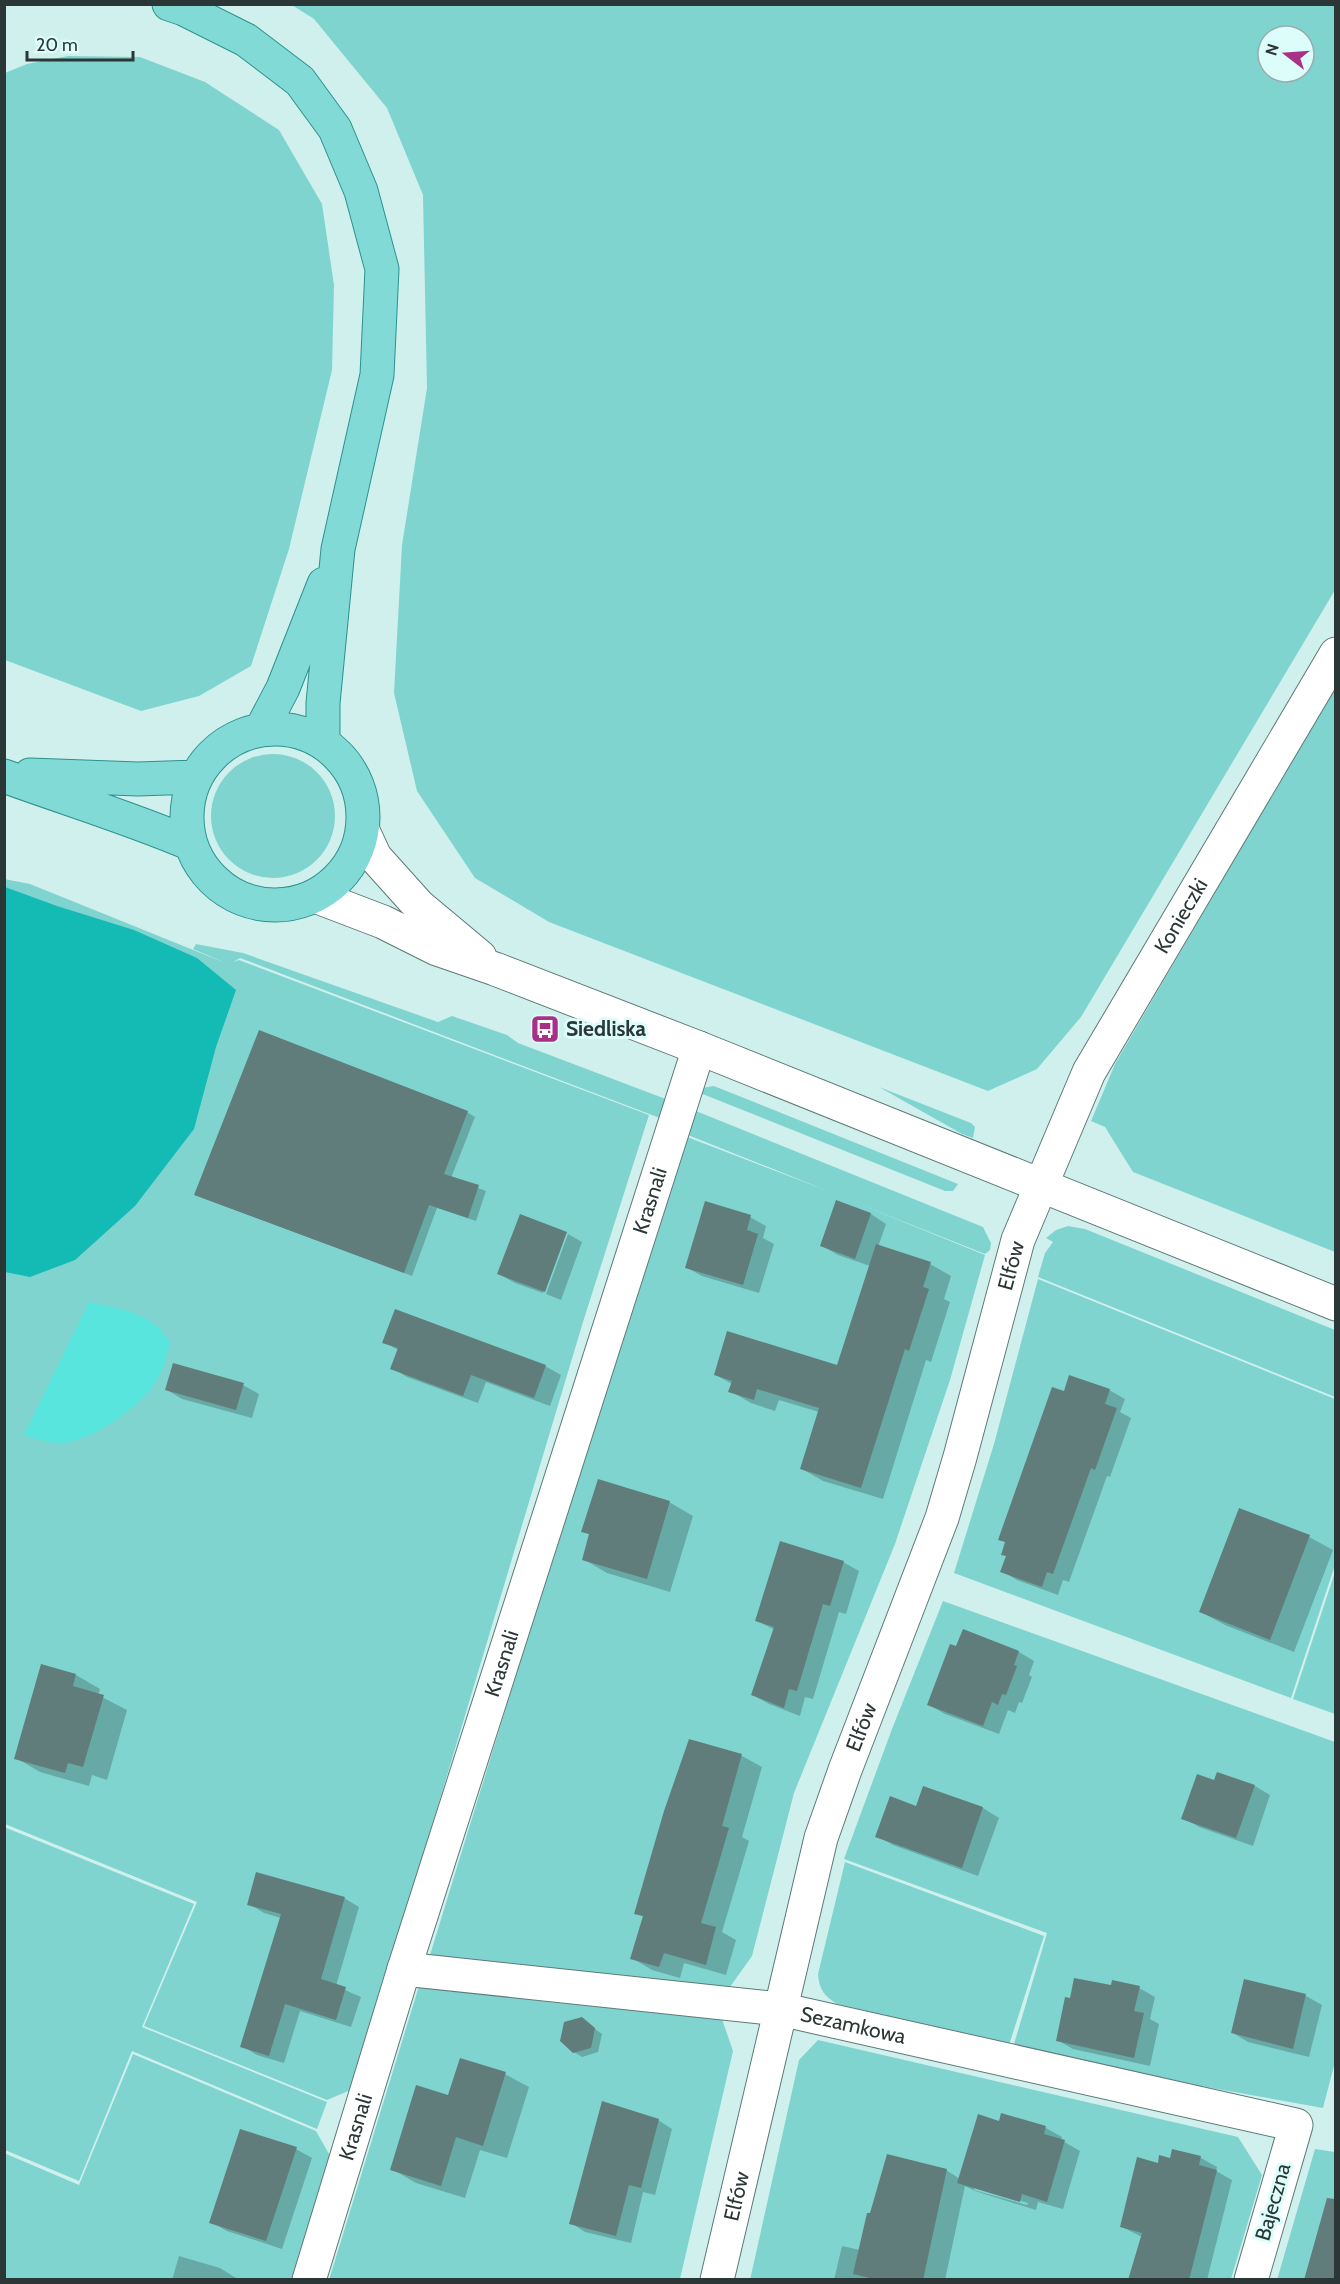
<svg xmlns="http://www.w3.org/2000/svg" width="1340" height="2284" viewBox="0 0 1340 2284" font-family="Cabin,sans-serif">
<rect width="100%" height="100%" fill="#d0f0ed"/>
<!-- green -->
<path fill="#80d4cf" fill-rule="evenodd" d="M292 5H1335V590L1081 1017 1037 1069 988 1091 549 922 475 878 417 791 394 693 402 545 427 388 423 195 387 108 314 19ZM1268 36H1304V72H1268Z
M68 56 140 57 205 82 279 130 322 204 334 285 332 370 289 549 251 666 199 696 141 711 5 660V73L27 64Z
M1335 687V1252L1133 1172 1105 1127 1091 1121 1115 1064Z
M211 816a62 62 0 1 1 124 0a62 62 0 1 1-124 0Z
M4 879 30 884 228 964 193 949 196 944 243 953 438 1022 452 1016 507 1035 518 1043 671 1101 665 1120 240 958 233 962 239 960 649 1115 583 1322 353 2089 327 2100 144 2026 197 1902 5 1824Z
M714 1086 958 1184 953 1191H945L700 1093 702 1088Z
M879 1087 971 1123 975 1127 973 1138 962 1134Z
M691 1109 983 1227 991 1243 990 1250 985 1254 859 1204 985 1255 950 1380 895 1544 794 1793 752 1956 730 1987 430 1955 682 1135 828 1191 683 1133Z
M1068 1226 1085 1229 1335 1330V1397L1038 1277 1045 1253 1053 1242 1046 1238 1056 1230Z
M1038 1279 1335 1399V1565L1291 1698 954 1573 994 1444Z
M1335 1572V1714L1293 1699Z
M943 1601 1335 1742 1336 2058 1323 2108 1195 2085 1014 2044 1047 1933 844 1859 892 1729Z
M4 1827 194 1904 142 2027 327 2102 317 2129 132 2051 79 2181 5 2150Z
M845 1862 1044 1936 1009 2045 837 2004C824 1996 819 1989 818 1974Z
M419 1986 550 2002 722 2019 733 2051 680 2279 329 2280Z
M818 2040 1238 2137 1262 2175 1231 2279 750 2280 799 2060Z
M133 2054 316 2131 333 2161 294 2279 5 2280 4 2153 79 2185Z
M1315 2149 1335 2152V2279L1277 2280Z"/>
<!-- forest -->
<path fill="#14bab4" d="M5 887 57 906 134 930 197 958 236 990 216 1047 194 1129 135 1206 75 1260 30 1277 5 1272Z"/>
<!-- water -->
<path fill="#58e5de" d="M89 1302C120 1309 153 1312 170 1343 166 1354 164 1368 158 1378 144 1404 98 1436 70 1442 54 1445 39 1440 24 1435Z"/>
<!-- shadow -->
<path fill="#0003" fill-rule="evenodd" d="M467 1112 475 1117 451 1178 486 1191 476 1221 437 1208 412 1276 204 1198Z
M837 1202 871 1214 886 1224 878 1247 930 1264 951 1276 944 1299 950 1302 931 1362 926 1360 883 1499 823 1481 802 1469 819 1412 779 1400 775 1411 751 1403 730 1391 732 1384 716 1375 838 1367 870 1266 838 1255 822 1246Z
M750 1217 766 1226 763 1238 774 1244 759 1293 702 1276 686 1267Z
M565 1233 543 1293 515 1283 499 1274Z
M568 1234 582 1242 561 1300 546 1294Z
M384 1342 545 1366 561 1375 550 1406 486 1382 478 1403 407 1377 392 1368 398 1350Z
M243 1385 259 1394 252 1418 182 1399 167 1390Z
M1109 1390 1125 1399 1120 1412 1131 1418 1110 1477 1107 1476 1069 1582 1063 1580 1058 1595 1017 1580 1002 1571Z
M669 1502 693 1516 670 1592 607 1573 583 1559 591 1535 583 1531Z
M1309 1537 1333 1550 1294 1652 1225 1625 1201 1612Z
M843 1562 859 1571 846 1614 839 1612 813 1699 805 1697 800 1716 769 1704 753 1695 775 1630 757 1621Z
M963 1631 1019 1652 1034 1661 1029 1675 1032 1677 1022 1703 1019 1702 1015 1713 1008 1710 999 1734 945 1714 929 1705Z
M43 1666 76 1675 100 1689 98 1695 127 1710 107 1780 92 1775 89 1786 40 1772 16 1758Z
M690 1741 742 1756 762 1767 742 1837 749 1841 722 1932 736 1940 726 1975 684 1963 680 1978 652 1970 632 1958 644 1917 636 1913Z
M1218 1774 1255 1786 1270 1795 1253 1846 1199 1827 1183 1818 1215 1782Z
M924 1788 983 1808 999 1818 978 1876 893 1845 877 1836 917 1808Z
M344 1898 359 1907 336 1986 361 1997 351 2027 300 2011 284 2063 257 2055 242 2046 281 1918 264 1913 249 1904Z
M1246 1981 1306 1996 1322 2005 1309 2057 1248 2042 1233 2033Z
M1112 1987 1139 1988 1155 1997 1150 2019 1159 2024 1150 2066 1073 2049 1057 2040 1071 2000Z
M582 2019 602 2034 598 2052 582 2057 574 2052Z
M505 2074 529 2087 507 2158 480 2150 465 2198 416 2183 392 2169 449 2097Z
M1002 2115 1046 2128 1062 2137 1061 2140 1080 2151 1063 2209 1038 2202 1036 2210 975 2191 965 2186 945 2280H834L842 2246 860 2250 946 2170 960 2179 1000 2122ZM974 2186 1028 2203 1027 2205 974 2190Z
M658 2120 672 2129 655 2195 643 2192 631 2243 585 2232 571 2223Z
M296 2149 312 2158 282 2249 227 2231 211 2222Z
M1173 2151 1201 2158 1217 2167 1216 2171 1232 2180 1207 2280H1130L1142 2237 1122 2227 1159 2164 1171 2160Z
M1318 2237 1336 2241V2280H1306Z
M179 2256 220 2268 236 2278V2280H172Z"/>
<!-- building -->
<path fill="#617d7b" d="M259 1030 468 1111 444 1174 479 1185 468 1218 429 1205 404 1273 194 1195Z
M836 1200 871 1213 855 1259 820 1246Z
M705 1201 751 1215 747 1230 758 1234 743 1285 685 1268Z
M520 1214 567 1232 545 1292 497 1274Z
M876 1244 931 1262 923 1287 929 1289 909 1351 905 1349 861 1488 800 1469 819 1408 757 1389 754 1400 728 1392 732 1381 714 1375 727 1331 837 1365Z
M395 1309 546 1365 534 1398 471 1375 463 1396 390 1369 398 1348 382 1343Z
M173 1363 244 1383 236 1410 165 1390Z
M1069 1375 1110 1389 1105 1404 1117 1408 1095 1470 1091 1468 1053 1574 1047 1572 1042 1587 1000 1572 1006 1556 1001 1555 1005 1542 998 1540 1052 1387 1064 1391Z
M598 1479 670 1501 647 1579 582 1560 589 1534 581 1532Z
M1239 1508 1310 1535 1270 1640 1199 1612Z
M780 1541 844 1561 830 1606 823 1604 797 1691 789 1689 784 1708 751 1695 774 1627 755 1621Z
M963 1629 1019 1651 1014 1665 1017 1666 1006 1695 1002 1694 998 1705 992 1702 983 1726 927 1705 950 1644 956 1646Z
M41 1664 76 1674 73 1686 104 1695 83 1767 68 1763 65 1773 14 1759Z
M689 1739 742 1754 722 1826 729 1828 701 1923 716 1927 706 1965 664 1953 659 1967 630 1959 643 1916 634 1914 664 1811Z
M1217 1772 1255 1785 1236 1838 1181 1819 1197 1774 1214 1780Z
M923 1786 983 1807 962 1868 875 1837 890 1796 916 1806Z
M256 1872 345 1897 321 1979 346 1987 336 2020 285 2004 269 2056 240 2047 281 1914 247 1905Z
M1074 1978 1111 1985 1112 1980 1140 1986 1134 2011 1144 2013 1134 2058 1056 2041 1065 1997 1070 1998Z
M1244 1979 1306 1994 1293 2049 1231 2033Z
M582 2017 595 2028 591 2048 573 2053 560 2041 564 2022Z
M460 2058 506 2072 483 2146 456 2137 441 2186 390 2170 416 2085 448 2095Z
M602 2101 659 2119 641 2188 629 2185 616 2236 569 2224Z
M1001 2113 1046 2126 1044 2134 1065 2140 1047 2202 1022 2194 1020 2202 957 2183 978 2114 999 2121Z
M240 2129 297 2147 266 2241 209 2223Z
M1172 2149 1201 2156 1199 2165 1217 2170 1189 2280H1128L1142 2233 1120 2227 1137 2157 1158 2163 1159 2155 1170 2158Z
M887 2154 947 2169 923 2280H878L853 2274 867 2213H870Z
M1327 2198 1335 2199V2280H1304Z"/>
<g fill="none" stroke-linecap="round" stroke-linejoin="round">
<!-- minor casing -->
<g stroke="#5d7a78" stroke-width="35">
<g id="minor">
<path id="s1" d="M404 1969 780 2009 1296 2125 1251 2280"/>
<path id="s2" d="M309 2280 404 1969 699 1048"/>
<path id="s3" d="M717 2280 821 1838 845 1770 942 1518 960 1457 1018 1240 1089 1072 1336 654"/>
</g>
</g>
<!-- tertiary casing -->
<g stroke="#5d7a78" stroke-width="35">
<path id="tertiary" d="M363 831 375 857 419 906 480 957
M315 896 383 922 437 949 495 969 699 1048 1336 1304"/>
</g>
<!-- primary casing -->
<g stroke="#2d918d" stroke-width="35">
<path id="primary" d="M169 4 184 9 246 40 300 81 335 129 361 191 382 269 377 375 338 549 323 703V742
M187 817a88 88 0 1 1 176 0a88 88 0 1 1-176 0Z
M261 730 283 688 324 584
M30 775 138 779 196 777
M4 776C67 799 130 818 191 844"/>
</g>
<!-- minor -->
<use href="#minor" stroke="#fff" stroke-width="33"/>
<!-- tertiary -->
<use href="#tertiary" stroke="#fff" stroke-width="33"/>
<!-- primary -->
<use href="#primary" stroke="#82dad7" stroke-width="33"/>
</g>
<!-- icons -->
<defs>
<g id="bus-square" transform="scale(1.5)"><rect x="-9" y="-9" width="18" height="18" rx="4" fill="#a83188" stroke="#ddfdfb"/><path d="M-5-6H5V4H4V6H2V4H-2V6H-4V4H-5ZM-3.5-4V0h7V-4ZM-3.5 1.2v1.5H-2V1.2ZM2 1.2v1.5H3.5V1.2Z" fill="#fff"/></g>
</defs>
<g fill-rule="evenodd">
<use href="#bus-square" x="545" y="1029"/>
</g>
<g text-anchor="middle" stroke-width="6" stroke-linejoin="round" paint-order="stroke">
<!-- street labels -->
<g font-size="21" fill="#2b3736" stroke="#ddfdfb">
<text dy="7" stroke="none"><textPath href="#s3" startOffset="1448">Konieczki</textPath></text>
<text dy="7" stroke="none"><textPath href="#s2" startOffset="1132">Krasnali</textPath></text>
<text dy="7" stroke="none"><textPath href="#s3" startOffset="1058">Elfów</textPath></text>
<text dy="7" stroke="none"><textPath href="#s2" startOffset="646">Krasnali</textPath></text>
<text dy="7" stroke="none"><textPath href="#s3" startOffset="572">Elfów</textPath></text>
<text dy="7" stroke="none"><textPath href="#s1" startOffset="453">Sezamkowa</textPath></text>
<text dy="7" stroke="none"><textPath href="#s2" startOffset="160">Krasnali</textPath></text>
<text dy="7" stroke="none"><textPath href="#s3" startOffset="86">Elfów</textPath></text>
<text transform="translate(1273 2202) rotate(-74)" y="7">Bajeczna</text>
</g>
<!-- poi labels -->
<g font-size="21" font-weight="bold" fill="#2b3736" stroke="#ddfdfb" text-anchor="start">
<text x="566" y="1036">Siedliska</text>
</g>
</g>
<!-- border -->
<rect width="1340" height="2284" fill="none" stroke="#2b3736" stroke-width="12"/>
<!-- north arrow -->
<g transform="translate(1286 54) rotate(287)"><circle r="28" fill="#ddfdfb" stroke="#96aeac" stroke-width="1.5"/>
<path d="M0-4.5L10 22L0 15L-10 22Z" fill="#a83188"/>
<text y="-9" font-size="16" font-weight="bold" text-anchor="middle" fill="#2b3736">N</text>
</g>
<!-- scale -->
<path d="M27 51v9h106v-9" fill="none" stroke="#2b3736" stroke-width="3"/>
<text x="36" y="51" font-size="18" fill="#2b3736" stroke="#ddfdfb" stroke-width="4.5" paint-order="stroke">20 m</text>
</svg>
